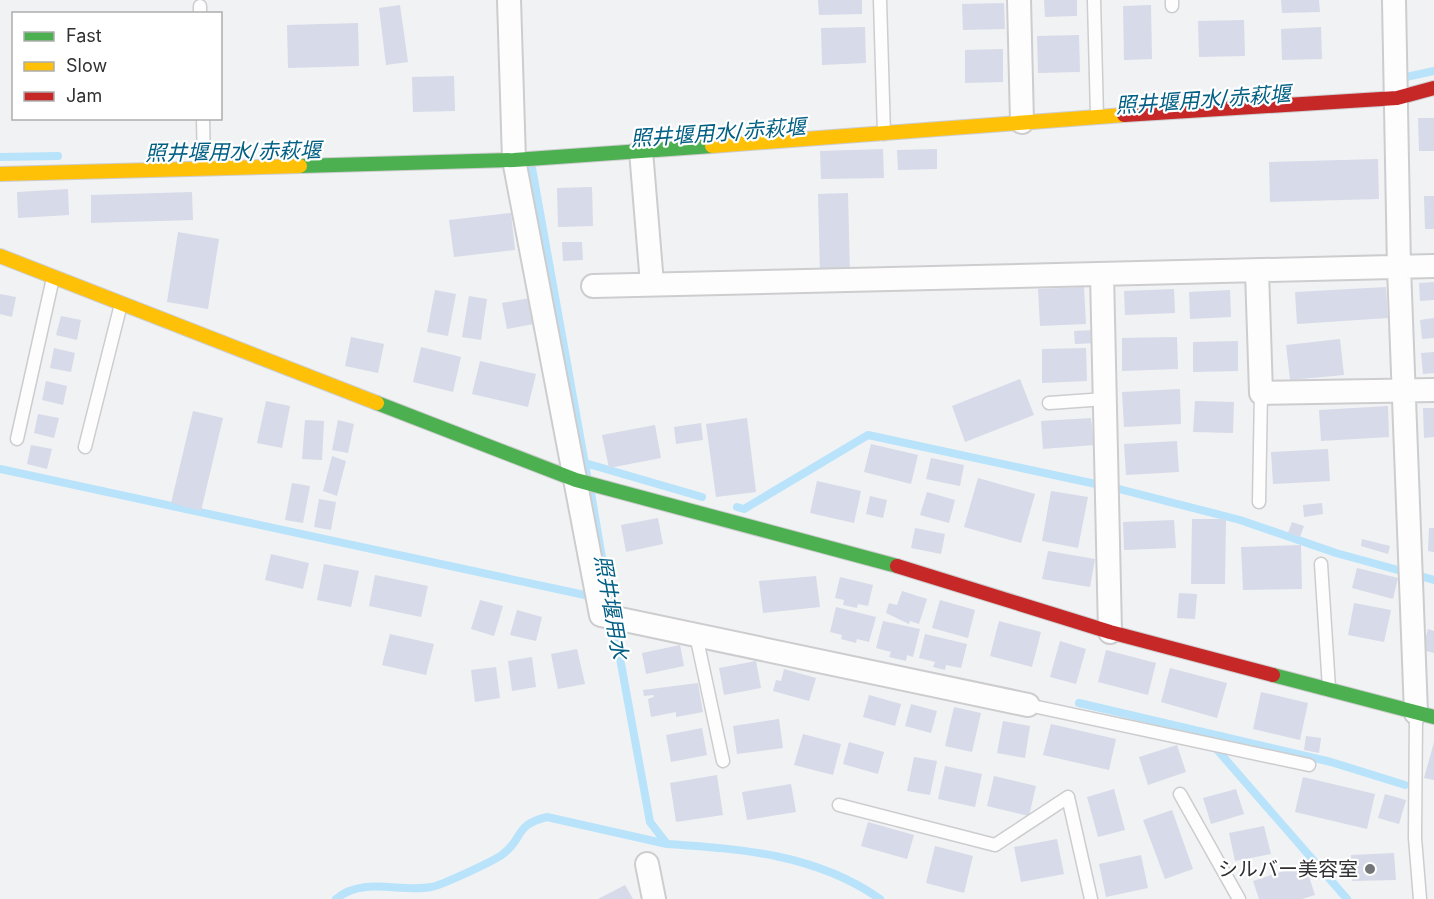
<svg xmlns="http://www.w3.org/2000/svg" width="1434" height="899" viewBox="0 0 1434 899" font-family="Inter,'Noto Sans JP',sans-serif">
<rect width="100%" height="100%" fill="#f1f2f4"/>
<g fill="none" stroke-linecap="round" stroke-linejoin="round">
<!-- stream -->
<path stroke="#b8e3fa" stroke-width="8" d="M1397 79 1434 71
M0 157 58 156
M532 168 587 475
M585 463 702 497
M0 469 594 597
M591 493 609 599
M737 507 744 509 868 435 1119 489 1240 520 1336 553 1434 580
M613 620 650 822 667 844C742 849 816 854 880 899
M1079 703 1331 762 1405 785
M1213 745 1347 899
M336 899C363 876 400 893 431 887 440 886 496 860 503 854 524 838 514 825 547 817L667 844"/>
</g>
<!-- building -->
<path fill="#d7dae8" d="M818 0H862V14L819 15Z
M1044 0H1077V16L1045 17Z
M1281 0H1319L1320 12 1282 13Z
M1004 3 1005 29 963 30 962 4Z
M400 5 408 62 386 65 379 8Z
M1151 5 1152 59 1124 60 1123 6Z
M1244 20 1245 56 1199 57 1198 21Z
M358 23 359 66 288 68 287 25Z
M865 27 866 63 822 65 821 28Z
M1321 27 1322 59 1282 60 1281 29Z
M1079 35 1080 72 1038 73 1037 36Z
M1003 49V82L965 83V50Z
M454 76 455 111 413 112 412 77Z
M1418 118H1434V151H1419Z
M883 149 884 178 821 179 820 151Z
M937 149V169L898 170 897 150Z
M1378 159 1379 199 1270 202 1269 162Z
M592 187 593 226 558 227 557 188Z
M68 189 69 215 18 218 17 192Z
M192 192 193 220 91 223V195Z
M848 193 850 273 820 274 818 194Z
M1424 196H1434V229H1425Z
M511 213 515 250 454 257 449 220Z
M178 232 219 239 208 309 167 302Z
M562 242H582L583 260 563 261Z
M1434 282V300L1420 301 1419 283Z
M1084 287 1086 324 1040 326 1038 289Z
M1386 287 1388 318 1297 324 1295 292Z
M1174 289 1175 313 1125 315 1124 291Z
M435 290 456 294 448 336 427 332Z
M1230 290 1231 317 1190 319 1189 292Z
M0 294 16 297 12 317 0 314Z
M469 296 487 299 481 340 462 337Z
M530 298 534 324 507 329 502 303Z
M61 316 81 320 77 340 56 335Z
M1434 318V338L1422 339 1420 320Z
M1095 330 1096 343 1075 344 1074 331Z
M351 337 384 344 378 373 345 366Z
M1177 337 1178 369 1122 371V338Z
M1340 339 1344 375 1290 380 1286 345Z
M1238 341V371L1193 372V342Z
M421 347 461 357 453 392 413 382Z
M54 348 75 353 71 372 50 368Z
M1086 348 1087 381 1042 383V349Z
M1434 352V373L1423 374 1421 353Z
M480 361 536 374 528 407 472 394Z
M1020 379 1034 415 965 442 952 406Z
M46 381 67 386 63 405 42 400Z
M1180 389 1181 424 1124 427 1122 392Z
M266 401 290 406 282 448 257 443Z
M1195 401 1234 402 1233 433 1193 432Z
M1388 406 1389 437 1321 441 1319 410Z
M1423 408H1434V437L1424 438Z
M193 411 223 418 201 511 171 503Z
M38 414 59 418 54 438 34 433Z
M747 418 756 492 716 497 706 424Z
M1091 418 1094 445 1043 449 1041 421Z
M305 420 324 421 322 460 302 459Z
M338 420 354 424 348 453 332 450Z
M701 423 703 440 676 444 674 427Z
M655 425 661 458 609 468 602 435Z
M1177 441 1179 472 1126 475 1124 444Z
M871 444 918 455 911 484 864 472Z
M31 445 52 449 47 469 27 464Z
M1328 449 1330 481 1273 484 1271 452Z
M332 456 346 461 337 496 323 491Z
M931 458 964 465 960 486 926 479Z
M978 478 1035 494 1021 543 964 527Z
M817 481 861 491 854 523 810 513Z
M292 483 310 486 303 523 285 520Z
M1051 491 1088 497 1078 548 1042 541Z
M927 492 955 500 949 523 920 515Z
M870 496 887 500 883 518 866 514Z
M319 499 336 502 331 530 314 527Z
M1322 503 1323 514 1304 517 1303 505Z
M658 518 663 544 626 552 621 525Z
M1192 519H1226L1225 584H1191Z
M1174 520 1176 548 1124 550 1123 522Z
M1292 522 1304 526 1300 537 1288 533Z
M915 528 945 534 941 554 911 548Z
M1429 528H1434V552L1428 551Z
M1362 539 1390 546 1388 554 1361 546Z
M1301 545 1302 589 1243 590 1241 547Z
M1048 551 1095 559 1090 587 1042 579Z
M271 554 309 563 303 589 265 580Z
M324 564 359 571 351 607 317 600Z
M1357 568 1398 578 1393 599 1352 588Z
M375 575 428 586 421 617 369 606Z
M816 576 820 607 763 613 759 581Z
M840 577 873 585 868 606 858 604 857 608 843 605 844 600 835 598Z
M902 591 927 599 919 624 910 621 909 624 886 613 889 603 897 605Z
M1179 593 1197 594 1195 619 1177 618Z
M480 600 503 606 494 636 471 629Z
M940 600 975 610 968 638 932 628Z
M1354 603 1391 610 1384 642 1348 635Z
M836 607 876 617 869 642 857 639 856 643 841 639 842 635 830 632Z
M517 610 542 617 536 641 510 635Z
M883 621 920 629 913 657 907 655 906 661 889 657 891 652 876 648Z
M999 621 1041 632 1032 667 990 656Z
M1428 629 1434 631V653L1422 650Z
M390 634 434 644 426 675 382 665Z
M925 634 967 644 961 668 946 665 945 670 933 667 935 662 919 658Z
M1060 641 1086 649 1076 684 1050 677Z
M680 645 684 666 646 674 642 653Z
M577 649 585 684 558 689 551 654Z
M1106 650 1156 663 1148 695 1098 682Z
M532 657 536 687 512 691 508 661Z
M756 661 761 688 724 695 719 668Z
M496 667 500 698 475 702 471 670Z
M1170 668 1227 683 1217 718 1161 702Z
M784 669 816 678 809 701 773 691 776 680 781 681Z
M698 683 703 712 676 717V712L651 717 648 699 654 697 653 695 644 696 643 690Z
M1261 692 1308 703 1300 740 1253 729Z
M869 695 901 704 895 726 863 717Z
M911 704 937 711 931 733 905 726Z
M954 707 981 713 972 752 945 746Z
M779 719 783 748 737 754 733 726Z
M1003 721 1030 726 1025 758 997 753Z
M1051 724 1116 739 1109 770 1043 755Z
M702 728 707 755 671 762 666 735Z
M803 734 841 744 833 775 794 765Z
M1306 736 1321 738 1319 753 1304 750Z
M849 742 884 752 878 774 843 764Z
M1434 742V780L1424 778Z
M1177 745 1186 772 1148 785 1139 757Z
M914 757 937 761 930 795 907 791Z
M945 766 982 774 975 807 938 799Z
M717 775 723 815 676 822 670 783Z
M994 776 1036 786 1029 816 987 806Z
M1303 777 1375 794 1367 829 1295 812Z
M791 784 796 812 747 820 742 792Z
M1114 789 1125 830 1098 837 1087 797Z
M1236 789 1244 814 1211 824 1203 798Z
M1385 794 1406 800 1399 824 1378 818Z
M1172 810 1193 869 1165 879 1143 820Z
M868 822 914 835 907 859 861 846Z
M1264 826 1271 854 1235 861 1229 833Z
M1057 839 1064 874 1021 882 1014 847Z
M935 846 973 856 964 893 926 883Z
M1394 853 1396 880 1352 881 1351 855Z
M1141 855 1148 888 1106 897 1099 864Z
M1305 864 1315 895 1302 899H1259L1253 881Z
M625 885 633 899H598Z"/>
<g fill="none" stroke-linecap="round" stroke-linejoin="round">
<!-- lane casing -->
<g stroke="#cdcdcf" stroke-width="15">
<path id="lane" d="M880 0 884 134
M1094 0 1097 116
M200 6V14
M1172 6V0
M203 118 204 167
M1049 403 1105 399
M17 439 53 278
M85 447 121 304
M1259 502 1261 393
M1321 564 1329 688
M696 635 723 761
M1028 705 1309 765
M1416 714 1415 838 1420 899
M1180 794 1239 899
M839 805 995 845 1068 797 1091 899"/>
</g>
<!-- street casing -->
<g stroke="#cdcdcf" stroke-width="26">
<path id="street" d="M509 0 514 160 601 615 1028 705
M1019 0 1022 122
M1394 0 1399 268 1416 713
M641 151 652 284
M1257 271 1261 393 1434 390
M1102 274 1110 632
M593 286 1434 266
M647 864 654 899"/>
</g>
<!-- fast casing -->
<g stroke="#cdcdcf" stroke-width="16">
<path id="fast" d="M300 166 514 160 712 146
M377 403 576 480 897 566
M1273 675 1434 717"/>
</g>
<!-- slow casing -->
<g stroke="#cdcdcf" stroke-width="16">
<path id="slow" d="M712 146 1124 115
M0 174 300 166
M0 256 377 403"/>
</g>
<!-- jam casing -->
<g stroke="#cdcdcf" stroke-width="16">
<path id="jam" d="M1124 115 1397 98 1434 88
M897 566 1110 632 1273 675"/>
</g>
<!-- lane -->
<use href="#lane" stroke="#fdfdfd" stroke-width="12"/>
<!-- street -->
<use href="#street" stroke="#fdfdfd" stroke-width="22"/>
<!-- fast -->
<use href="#fast" stroke="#4caf50" stroke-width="14"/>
<!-- slow -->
<use href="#slow" stroke="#ffc107" stroke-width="14"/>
<!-- jam -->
<use href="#jam" stroke="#c62828" stroke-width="14"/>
</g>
<!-- markers -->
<circle fill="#747577" stroke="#fff" stroke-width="2" cx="1370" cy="869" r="6"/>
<g text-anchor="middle" stroke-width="4.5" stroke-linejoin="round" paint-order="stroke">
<!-- poi labels -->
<g font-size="20" fill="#313133" stroke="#fff" text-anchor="end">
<text x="1358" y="876">シルバー美容室</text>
</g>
<!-- water labels -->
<g font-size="21" font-style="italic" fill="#005f83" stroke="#fff">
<text transform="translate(1203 100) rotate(-4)" y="7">照井堰用水/赤萩堰</text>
<text transform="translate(718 133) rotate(-4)" y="7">照井堰用水/赤萩堰</text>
<text transform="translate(233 152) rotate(-1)" y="7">照井堰用水/赤萩堰</text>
<text transform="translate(611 607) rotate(80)" y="7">照井堰用水</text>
</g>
</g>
<!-- legend -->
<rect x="12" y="12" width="210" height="108" fill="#ffffff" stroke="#adadad" stroke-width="1.5"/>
<rect x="24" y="32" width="30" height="9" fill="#4caf50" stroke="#adadad" stroke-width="1.5"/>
<text x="66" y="42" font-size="18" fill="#313133">Fast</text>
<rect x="24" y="62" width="30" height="9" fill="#ffc107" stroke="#adadad" stroke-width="1.5"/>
<text x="66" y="72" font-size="18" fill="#313133">Slow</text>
<rect x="24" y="92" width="30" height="9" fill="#c62828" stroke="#adadad" stroke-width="1.5"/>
<text x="66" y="102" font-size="18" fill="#313133">Jam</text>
</svg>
